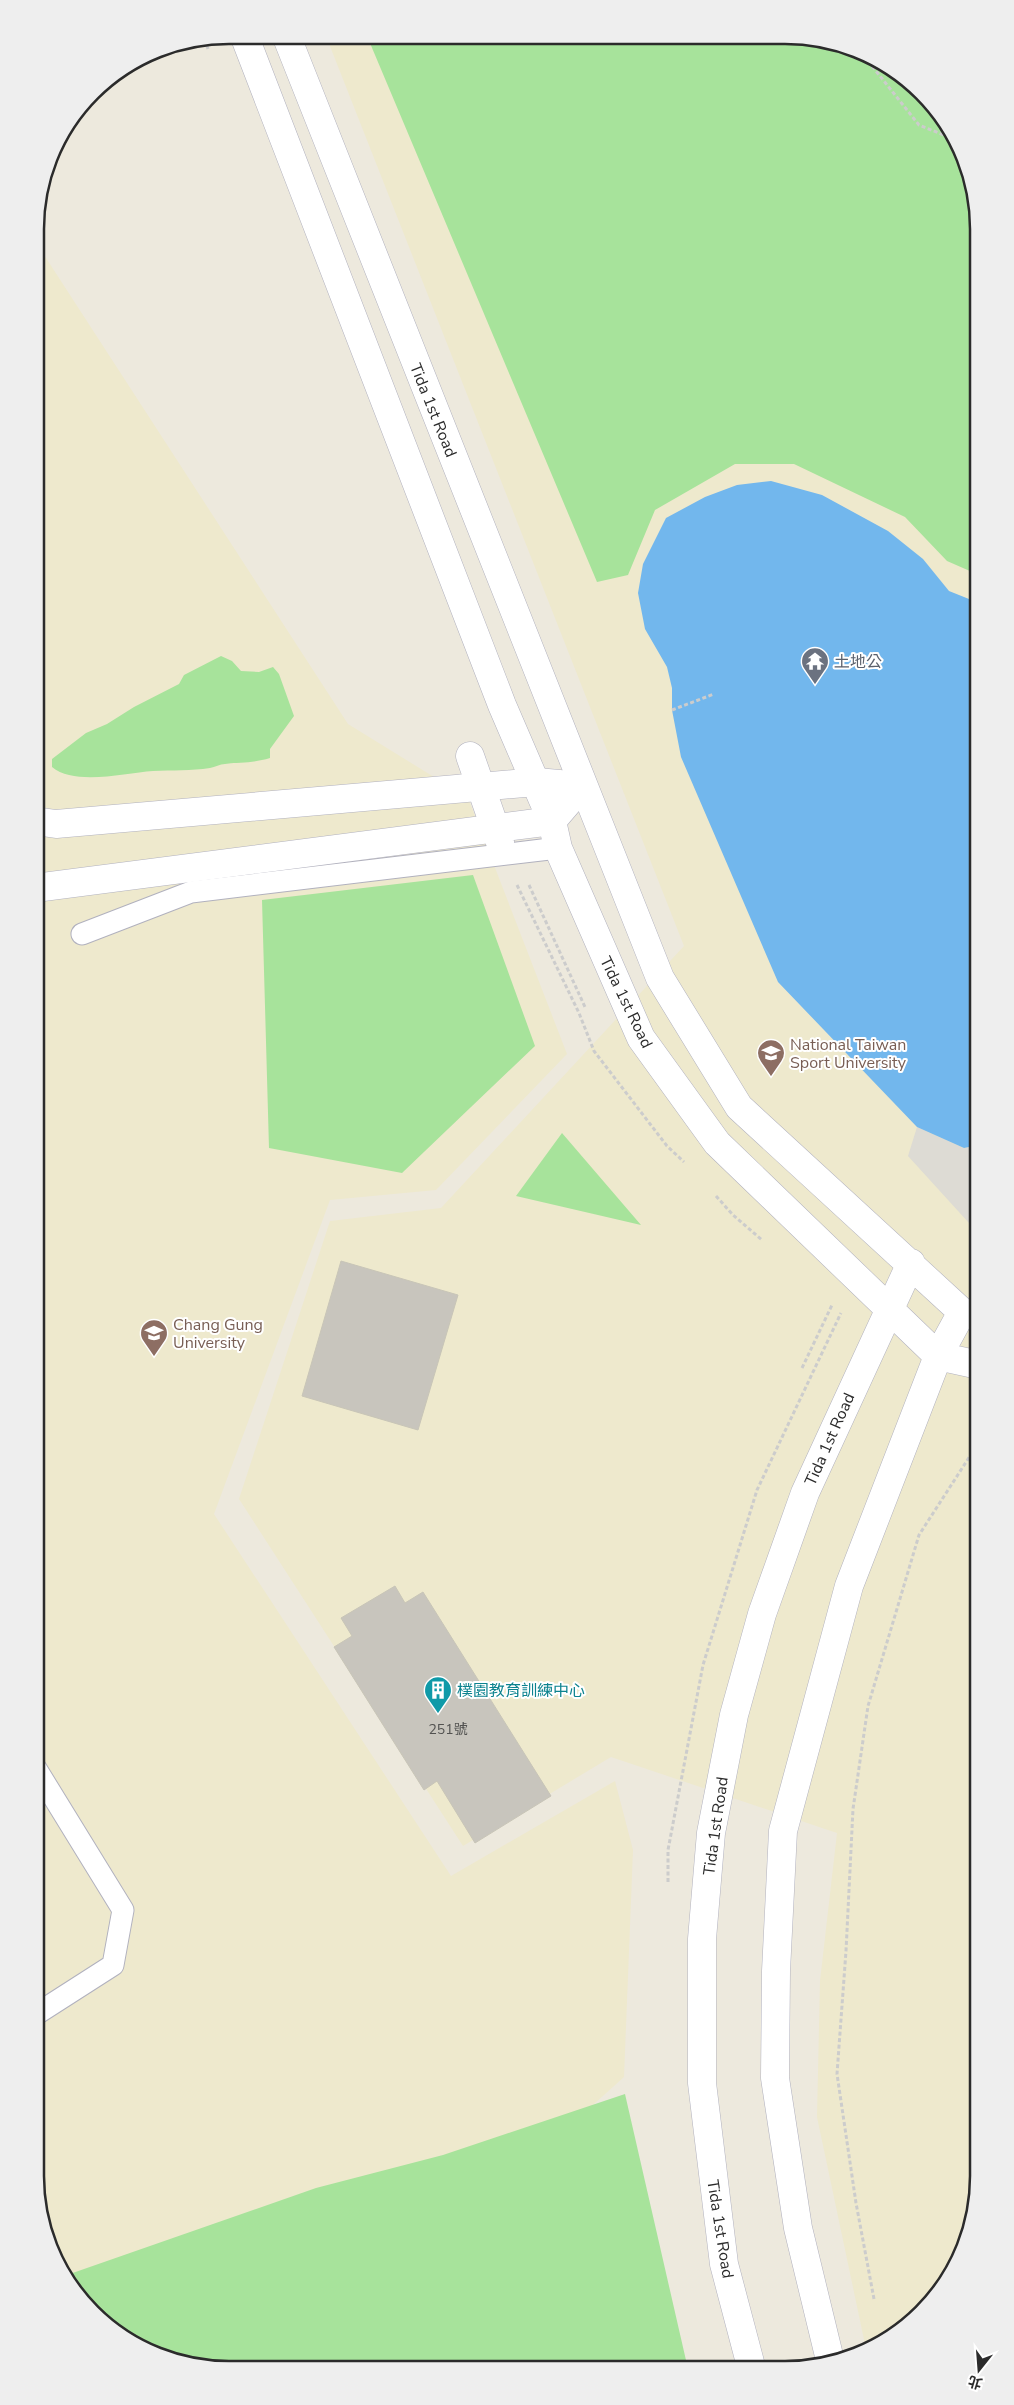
<svg xmlns="http://www.w3.org/2000/svg" width="1014" height="2405" viewBox="0 0 1014 2405" font-family="'Nunito Sans','Noto Sans TC',sans-serif">
<rect width="100%" height="100%" fill="#ede9dd"/>
<!-- education -->
<path fill="#eee9cd" d="M326 36 823 39 871 55 913 83 953 132 972 179 979 229V2188L969 2239 939 2294 893 2337 866 2349 817 2117 820 1981 837 1833 611 1757 463 1846 239 1499 330 1221 441 1208 684 946Z
M35 241 348 724 468 798 567 1054 436 1190 330 1200 214 1514 451 1876 615 1781 633 1850 624 2077 302 2367 191 2366 143 2350 101 2322 61 2273 42 2226 35 2176Z"/>
<!-- green -->
<path fill="#a7e39b" d="M367 36 823 39 871 55 913 83 953 132 972 179 979 229V575L947 561 905 517 794 464H735L655 510 628 575 597 582Z
M221 656 232 661 241 671 259 672 273 667 279 674 294 716 270 749V758C254 763 240 762 225 764 220 764 215 767 210 768 191 771 172 770 153 771 125 773 75 786 52 767V759L86 733 107 724 134 707 179 684 184 675Z
M473 875 535 1046 402 1173 269 1148 262 900Z
M562 1133 641 1225 516 1196Z
M625 2094 688 2369 191 2366 143 2350 101 2322 64 2276 316 2188 443 2155Z"/>
<!-- plaza -->
<path fill="#dddbd4" d="M917 1127 964 1148 979 1145V1234L908 1156Z"/>
<!-- water -->
<path fill="#72b7ed" d="M771 481 822 495 888 531 923 559 949 591 979 603V1145L964 1148 917 1127 778 982 681 757 672 710V688L667 667 645 629 638 593 643 564 666 518 705 497 737 485Z"/>
<!-- building -->
<path fill="#c8c5bd" stroke="#c8c5b7" d="M341 1261 458 1295 418 1430 302 1396Z
M395 1586 405 1603 423 1592 551 1796 475 1843 437 1781 424 1790 334 1647 352 1636 341 1618Z
M35 1907 41 1916 35 1920Z"/>
<g fill="none" stroke-linecap="round" stroke-linejoin="round">
<!-- lane casing -->
<g stroke="#b1b1be" stroke-width="23">
<path id="lane" d="M82 934 191 892 558 848
M35 2015 113 1965 123 1910 35 1767"/>
</g>
<!-- street casing -->
<g stroke="#b1b1be" stroke-width="29">
<path id="street" d="M470 756 500 842
M35 821 56 824 536 782 582 786
M35 888 552 821 582 786"/>
</g>
<!-- secondary casing -->
<g stroke="#b1b1be" stroke-width="29">
<path id="secondary" d="M244 35 502 705 552 821 558 848 641 1038 717 1143 938 1356
M286 35 660 978 739 1107 962 1312 938 1356 849 1586 783 1831 776 1971 775 2078 798 2228 831 2364
M938 1356 979 1365
M752 2370 724 2264 702 2083V1939L711 1833 734 1715 762 1614 805 1493 911 1263"/>
</g>
<!-- path -->
<path stroke="#ccc" stroke-width="3" stroke-dasharray="4 2.5" stroke-linecap="butt" d="M205 40 208 49
M860 51 919 125 956 140
M672 710 714 694
M35 780 44 784
M517 885 579 1013 594 1051 667 1146 684 1162
M529 885 585 1007
M716 1196 733 1215 762 1240
M802 1368 832 1305
M668 1882V1850L703 1665 757 1490 841 1313
M874 2299 856 2203 837 2074 846 1951 853 1809 868 1706 919 1535 979 1442"/>
<!-- lane -->
<use href="#lane" stroke="#fff" stroke-width="21"/>
<!-- street -->
<use href="#street" stroke="#fff" stroke-width="28"/>
<!-- secondary -->
<use href="#secondary" stroke="#fff" stroke-width="28"/>
</g>
<!-- icons -->
<defs>
<g id="temple-pin" transform="scale(1.4375)"><path d="M0 17L-7.5 6A9.5 9.5 0 1 1 7.5 6Z" fill="#6b7280" stroke="#fff"/><path d="M0-6L5-2H3V0L6.5 2.5H4V6H1.5V3h-3V6H-4V2.5H-6.5L-3 0V-2H-5Z" fill="#fff"/></g>
<g id="school-pin" transform="scale(1.4375)"><path d="M0 17L-7.5 6A9.5 9.5 0 1 1 7.5 6Z" fill="#8d6e63" stroke="#fff"/><path d="M0-5L7-2L0 1L-7-2ZM-4 1L0 2.5L4 1V4Q0 6-4 4Z" fill="#fff"/></g>
<g id="university-pin" transform="scale(1.4375)"><path d="M0 17L-7.5 6A9.5 9.5 0 1 1 7.5 6Z" fill="#8d6e63" stroke="#fff"/><path d="M0-5L7-2L0 1L-7-2ZM-4 1L0 2.5L4 1V4Q0 6-4 4Z" fill="#fff"/></g>
<g id="building-pin" transform="scale(1.4375)"><path d="M0 17L-7.5 6A9.5 9.5 0 1 1 7.5 6Z" fill="#0f9aa8" stroke="#fff"/><path d="M-4-6H4V6H1V3H-1V6H-4ZM-2.5-4.3h1.7v1.8h-1.7ZM.8-4.3h1.7v1.8H.8ZM-2.5-1h1.7V.8h-1.7ZM.8-1h1.7V.8H.8Z" fill="#fff"/></g>
</defs>
<g fill-rule="evenodd">
<use href="#temple-pin" x="815" y="661"/>
<use href="#school-pin" x="771" y="1053"/>
<use href="#university-pin" x="154" y="1333"/>
<use href="#building-pin" x="438" y="1690"/>
</g>
<g text-anchor="middle" stroke-width="4" stroke-linejoin="round" paint-order="stroke">
<!-- number labels -->
<g font-size="14" fill="#525250">
<text x="448" y="1734">251號</text>
</g>
<!-- street labels -->
<g font-size="16" fill="#2b2b2b" stroke="#fff">
<text transform="translate(434 410) rotate(68)" y="6">Tida 1st Road</text>
<text transform="translate(627 1002) rotate(64)" y="6">Tida 1st Road</text>
<text transform="translate(829 1439) rotate(-66)" y="6">Tida 1st Road</text>
<text transform="translate(715 1826) rotate(-82)" y="6">Tida 1st Road</text>
<text transform="translate(721 2229) rotate(81)" y="6">Tida 1st Road</text>
</g>
<!-- worship labels -->
<g font-size="16" fill="#5b616d" stroke="#fff" text-anchor="start">
<text x="834" y="667">土地公</text>
</g>
<!-- education labels -->
<g font-size="16" fill="#785e54" stroke="#fff" text-anchor="start">
<text x="790" y="1050">National Taiwan<tspan x="790" dy="18">Sport University</tspan></text>
<text x="173" y="1330">Chang Gung<tspan x="173" dy="18">University</tspan></text>
</g>
<!-- culture labels -->
<g font-size="16" fill="#0d838f" stroke="#fff" text-anchor="start">
<text x="457" y="1696">樸園教育訓練中心</text>
</g>
</g>
<!-- crop -->
<path d="M0 0H1014V2405H0ZM229 44H785A185 185 0 0 1 970 229V2176A185 185 0 0 1 785 2361H229A185 185 0 0 1 44 2176V229A185 185 0 0 1 229 44Z" fill="#eee" fill-rule="evenodd"/>
<path fill="none" stroke="#2b2b2b" stroke-width="2.5" d="M229 44H785A185 185 0 0 1 970 229V2176A185 185 0 0 1 785 2361H229A185 185 0 0 1 44 2176V229A185 185 0 0 1 229 44Z"/>
<!-- north arrow -->
<g transform="translate(979 2370) rotate(197)" stroke="#ffffff" stroke-width="4" paint-order="stroke">
<path d="M0-4L9 19L0 12L-9 19Z" fill="#2b2b2b"/>
<text y="-8" font-size="14" font-weight="bold" text-anchor="middle" fill="#2b2b2b">北</text>
</g>
</svg>
